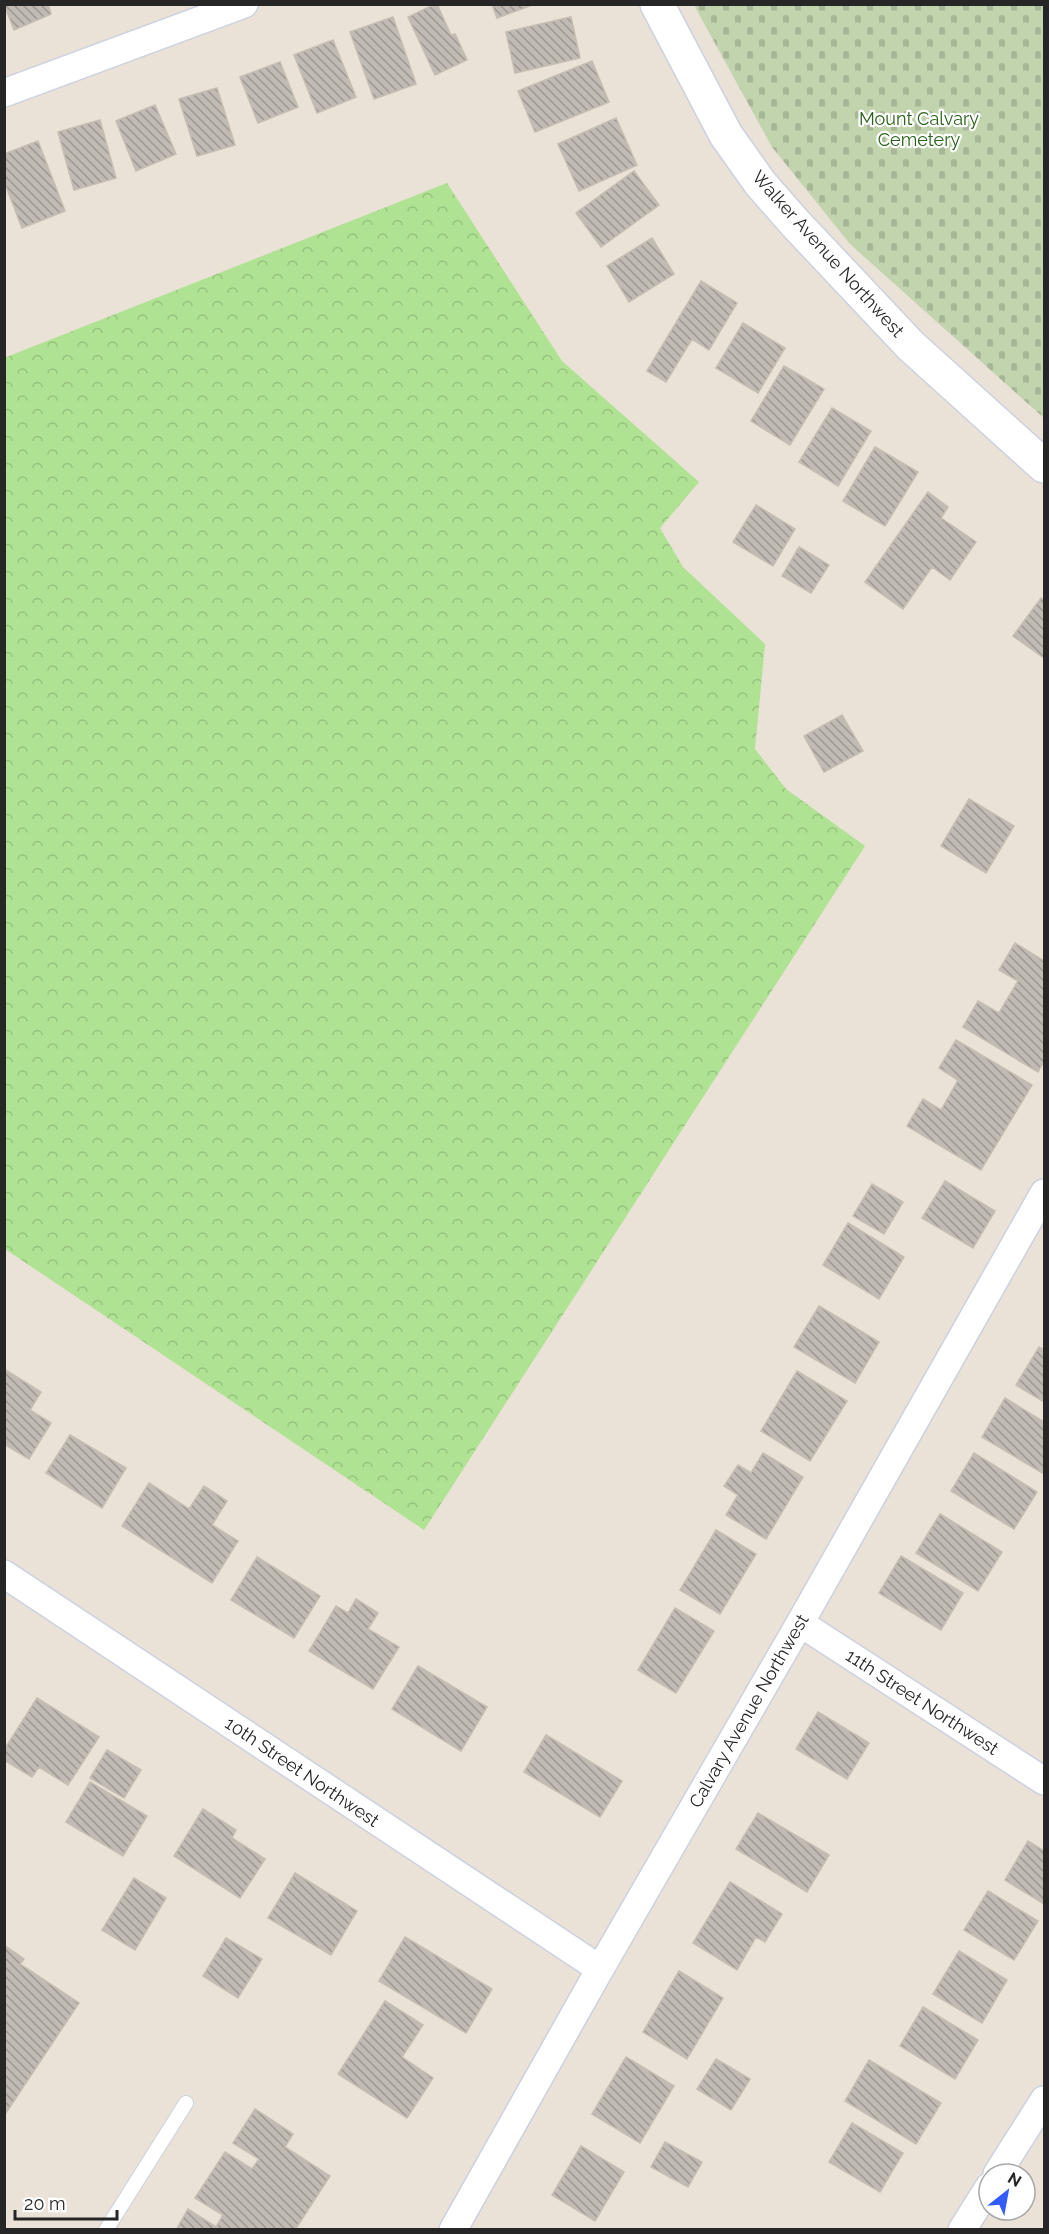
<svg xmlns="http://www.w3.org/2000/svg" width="1049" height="2234" viewBox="0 0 1049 2234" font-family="Raleway,sans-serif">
<defs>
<pattern id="forest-crowns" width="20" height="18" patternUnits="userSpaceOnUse" patternTransform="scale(1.5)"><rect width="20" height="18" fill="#afe292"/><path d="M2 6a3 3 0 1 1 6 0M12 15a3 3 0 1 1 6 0" fill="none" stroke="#96c27e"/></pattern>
<pattern id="cemetery-stones" width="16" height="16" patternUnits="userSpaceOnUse" patternTransform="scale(1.5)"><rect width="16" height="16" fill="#c1d4ae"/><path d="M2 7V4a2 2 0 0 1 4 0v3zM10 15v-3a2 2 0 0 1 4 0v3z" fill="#a6b696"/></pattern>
<pattern id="building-back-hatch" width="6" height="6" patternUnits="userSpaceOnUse" patternTransform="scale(1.5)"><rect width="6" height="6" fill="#c1bbb4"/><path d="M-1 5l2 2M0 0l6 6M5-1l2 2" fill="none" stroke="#9d9892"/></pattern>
</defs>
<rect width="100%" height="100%" fill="#eae1d7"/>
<!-- forest -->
<path fill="url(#forest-crowns)" d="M447 183 562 361 699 482 660 528 683 567 765 644 755 749 786 789 865 846 424 1530 5 1249 4 358Z"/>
<!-- cemetery -->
<path fill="url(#cemetery-stones)" d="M694 5H1044V418L850 244 772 147Z"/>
<!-- building -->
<path fill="url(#building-back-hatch)" stroke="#c5bdb1" stroke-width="1.5" d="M4 4H48L51 14 14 30Z
M435 4H437L451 35 455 34 467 60 435 75 408 17Z
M492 4H535L497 18Z
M393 17 416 84 374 99 350 32Z
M571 17 580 58 515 73 506 32Z
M333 40 356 97 317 113 294 55Z
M592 61 609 102 535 132 518 91Z
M280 62 298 107 258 123 240 77Z
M217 88 235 145 197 156 179 99Z
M155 105 176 154 136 171 116 121Z
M616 118 637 165 579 191 558 144Z
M100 120 116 178 74 190 58 132Z
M38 141 65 211 22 228 4 181V154Z
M634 171 659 205 601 247 576 213Z
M652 238 674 274 629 302 607 266Z
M701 281 737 303 709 350 692 339 666 382 647 371Z
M743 323 785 348 758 393 716 368Z
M784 366 824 389 790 445 751 421Z
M832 408 871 431 838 486 799 462Z
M875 447 918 472 885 526 843 501Z
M928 492 948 507 941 518 976 542 950 580 932 567 903 609 865 582Z
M756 505 795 529 773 566 733 542Z
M799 547 829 565 811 593 782 576Z
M1041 598 1044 600V658L1013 636Z
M842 715 863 751 824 772 804 736Z
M969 799 1014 826 986 873 941 846Z
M1015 943 1044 961V1061L1038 1072 963 1027 978 1001 999 1013 1018 981 999 970Z
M956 1040 1032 1085 981 1170 907 1126 923 1099 941 1110 958 1080 939 1068Z
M945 1181 995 1211 973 1248 922 1218Z
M872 1184 903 1202 884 1234 853 1216Z
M848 1223 904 1257 879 1299 823 1265Z
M819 1306 879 1342 855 1383 794 1347Z
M1039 1347 1044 1350V1402L1016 1385Z
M4 1369 41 1392 30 1410 51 1423 29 1459 4 1444Z
M797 1371 847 1401 810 1461 761 1431Z
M1005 1398 1044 1422V1474L982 1437Z
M70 1435 126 1468 102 1508 46 1473Z
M763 1453 803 1477 766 1539 726 1515 738 1495 724 1486 738 1465 751 1473Z
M974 1453 1037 1492 1014 1529 951 1491Z
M149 1483 189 1509 204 1486 227 1501 212 1525 238 1541 212 1583 122 1526Z
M940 1514 1002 1552 978 1591 916 1553Z
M716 1530 756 1554 720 1614 680 1590Z
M901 1556 963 1593 941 1630 879 1593Z
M257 1557 320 1596 294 1638 231 1600Z
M356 1599 378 1613 368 1629 399 1647 373 1689 309 1651 336 1606 348 1613Z
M675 1608 714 1631 676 1693 638 1670Z
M418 1666 487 1707 461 1751 392 1709Z
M37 1698 99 1737 68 1785 39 1767 32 1777 4 1760V1750Z
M818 1712 869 1743 847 1779 796 1749Z
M546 1735 622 1781 600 1817 524 1772Z
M107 1750 141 1770 124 1798 90 1778Z
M90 1782 147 1816 123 1856 66 1822Z
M203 1809 236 1830 232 1838 265 1859 240 1898 174 1856Z
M758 1813 829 1855 807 1892 736 1849Z
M1028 1841 1044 1851V1904L1005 1880Z
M295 1873 357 1911 331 1955 268 1918Z
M134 1878 166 1898 135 1950 102 1930Z
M730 1882 782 1914 765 1942 756 1937 737 1970 693 1943Z
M988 1891 1038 1921 1014 1960 964 1930Z
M405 1937 492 1989 466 2033 379 1981Z
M226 1938 262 1959 238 1998 203 1976Z
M4 1945 24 1959 20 1964 79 2003 4 2116Z
M959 1951 1007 1980 982 2023 933 1994Z
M679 1971 723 1998 687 2059 643 2032Z
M385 2001 423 2025 402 2057 433 2078 407 2118 338 2074Z
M923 2007 978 2040 955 2079 900 2046Z
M626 2057 674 2086 640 2143 592 2114Z
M716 2059 750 2079 731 2110 697 2089Z
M869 2060 941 2103 916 2144 845 2101Z
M255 2109 293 2134 285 2147 330 2176 295 2230H176L188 2209 216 2227 223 2215 195 2198 225 2152 252 2169 259 2159 233 2143Z
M852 2123 903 2153 880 2192 829 2162Z
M665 2142 702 2162 688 2187 651 2167Z
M581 2146 624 2172 595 2221 552 2195Z"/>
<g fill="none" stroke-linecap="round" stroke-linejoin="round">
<!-- service casing -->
<g stroke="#ccd1e0" stroke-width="16">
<path id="service" d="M106 2230 186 2103"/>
</g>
<!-- minor casing -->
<g stroke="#ccd1e0" stroke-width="30">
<path id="minor" d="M4 93 244 4
M4 1574 600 1969
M800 1623 1044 1781
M997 2174 1044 2100
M453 2230 600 1969 800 1623 1044 1193
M962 2230 989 2187"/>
</g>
<!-- secondary casing -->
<g stroke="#ccd1e0" stroke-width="36">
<path id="secondary" d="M657 4 726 135 760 183 795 223 911 346 1044 466"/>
</g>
<!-- service -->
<use href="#service" stroke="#fff" stroke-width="14"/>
<!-- minor -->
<use href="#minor" stroke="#fff" stroke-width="27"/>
<!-- secondary -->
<use href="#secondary" stroke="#fff" stroke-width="33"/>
</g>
<g text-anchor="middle" stroke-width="4.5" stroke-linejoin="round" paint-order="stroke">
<!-- park labels -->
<g font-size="18" fill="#296218" stroke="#fff">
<text x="919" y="125">Mount Calvary<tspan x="919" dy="21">Cemetery</tspan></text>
</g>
<!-- street labels -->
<g font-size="18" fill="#262626" stroke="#fff">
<text transform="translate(828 254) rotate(48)" y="6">Walker Avenue Northwest</text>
<text transform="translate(922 1702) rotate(33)" y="6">11th Street Northwest</text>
<text transform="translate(749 1711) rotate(-60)" y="6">Calvary Avenue Northwest</text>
<text transform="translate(302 1772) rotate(34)" y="6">10th Street Northwest</text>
</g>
</g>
<!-- border -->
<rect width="1049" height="2234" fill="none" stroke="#262626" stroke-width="12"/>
<!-- north arrow -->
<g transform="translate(1007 2192) rotate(31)"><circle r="28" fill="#ffffff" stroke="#a8a8a8" stroke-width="1.5"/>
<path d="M0-4.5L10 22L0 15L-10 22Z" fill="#325cfc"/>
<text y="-9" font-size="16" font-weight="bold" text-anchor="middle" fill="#262626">N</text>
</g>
<!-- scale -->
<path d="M15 2210v9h102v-9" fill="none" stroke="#262626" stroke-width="3"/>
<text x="24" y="2210" font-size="18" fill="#262626" stroke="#ffffff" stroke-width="4.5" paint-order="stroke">20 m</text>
</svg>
